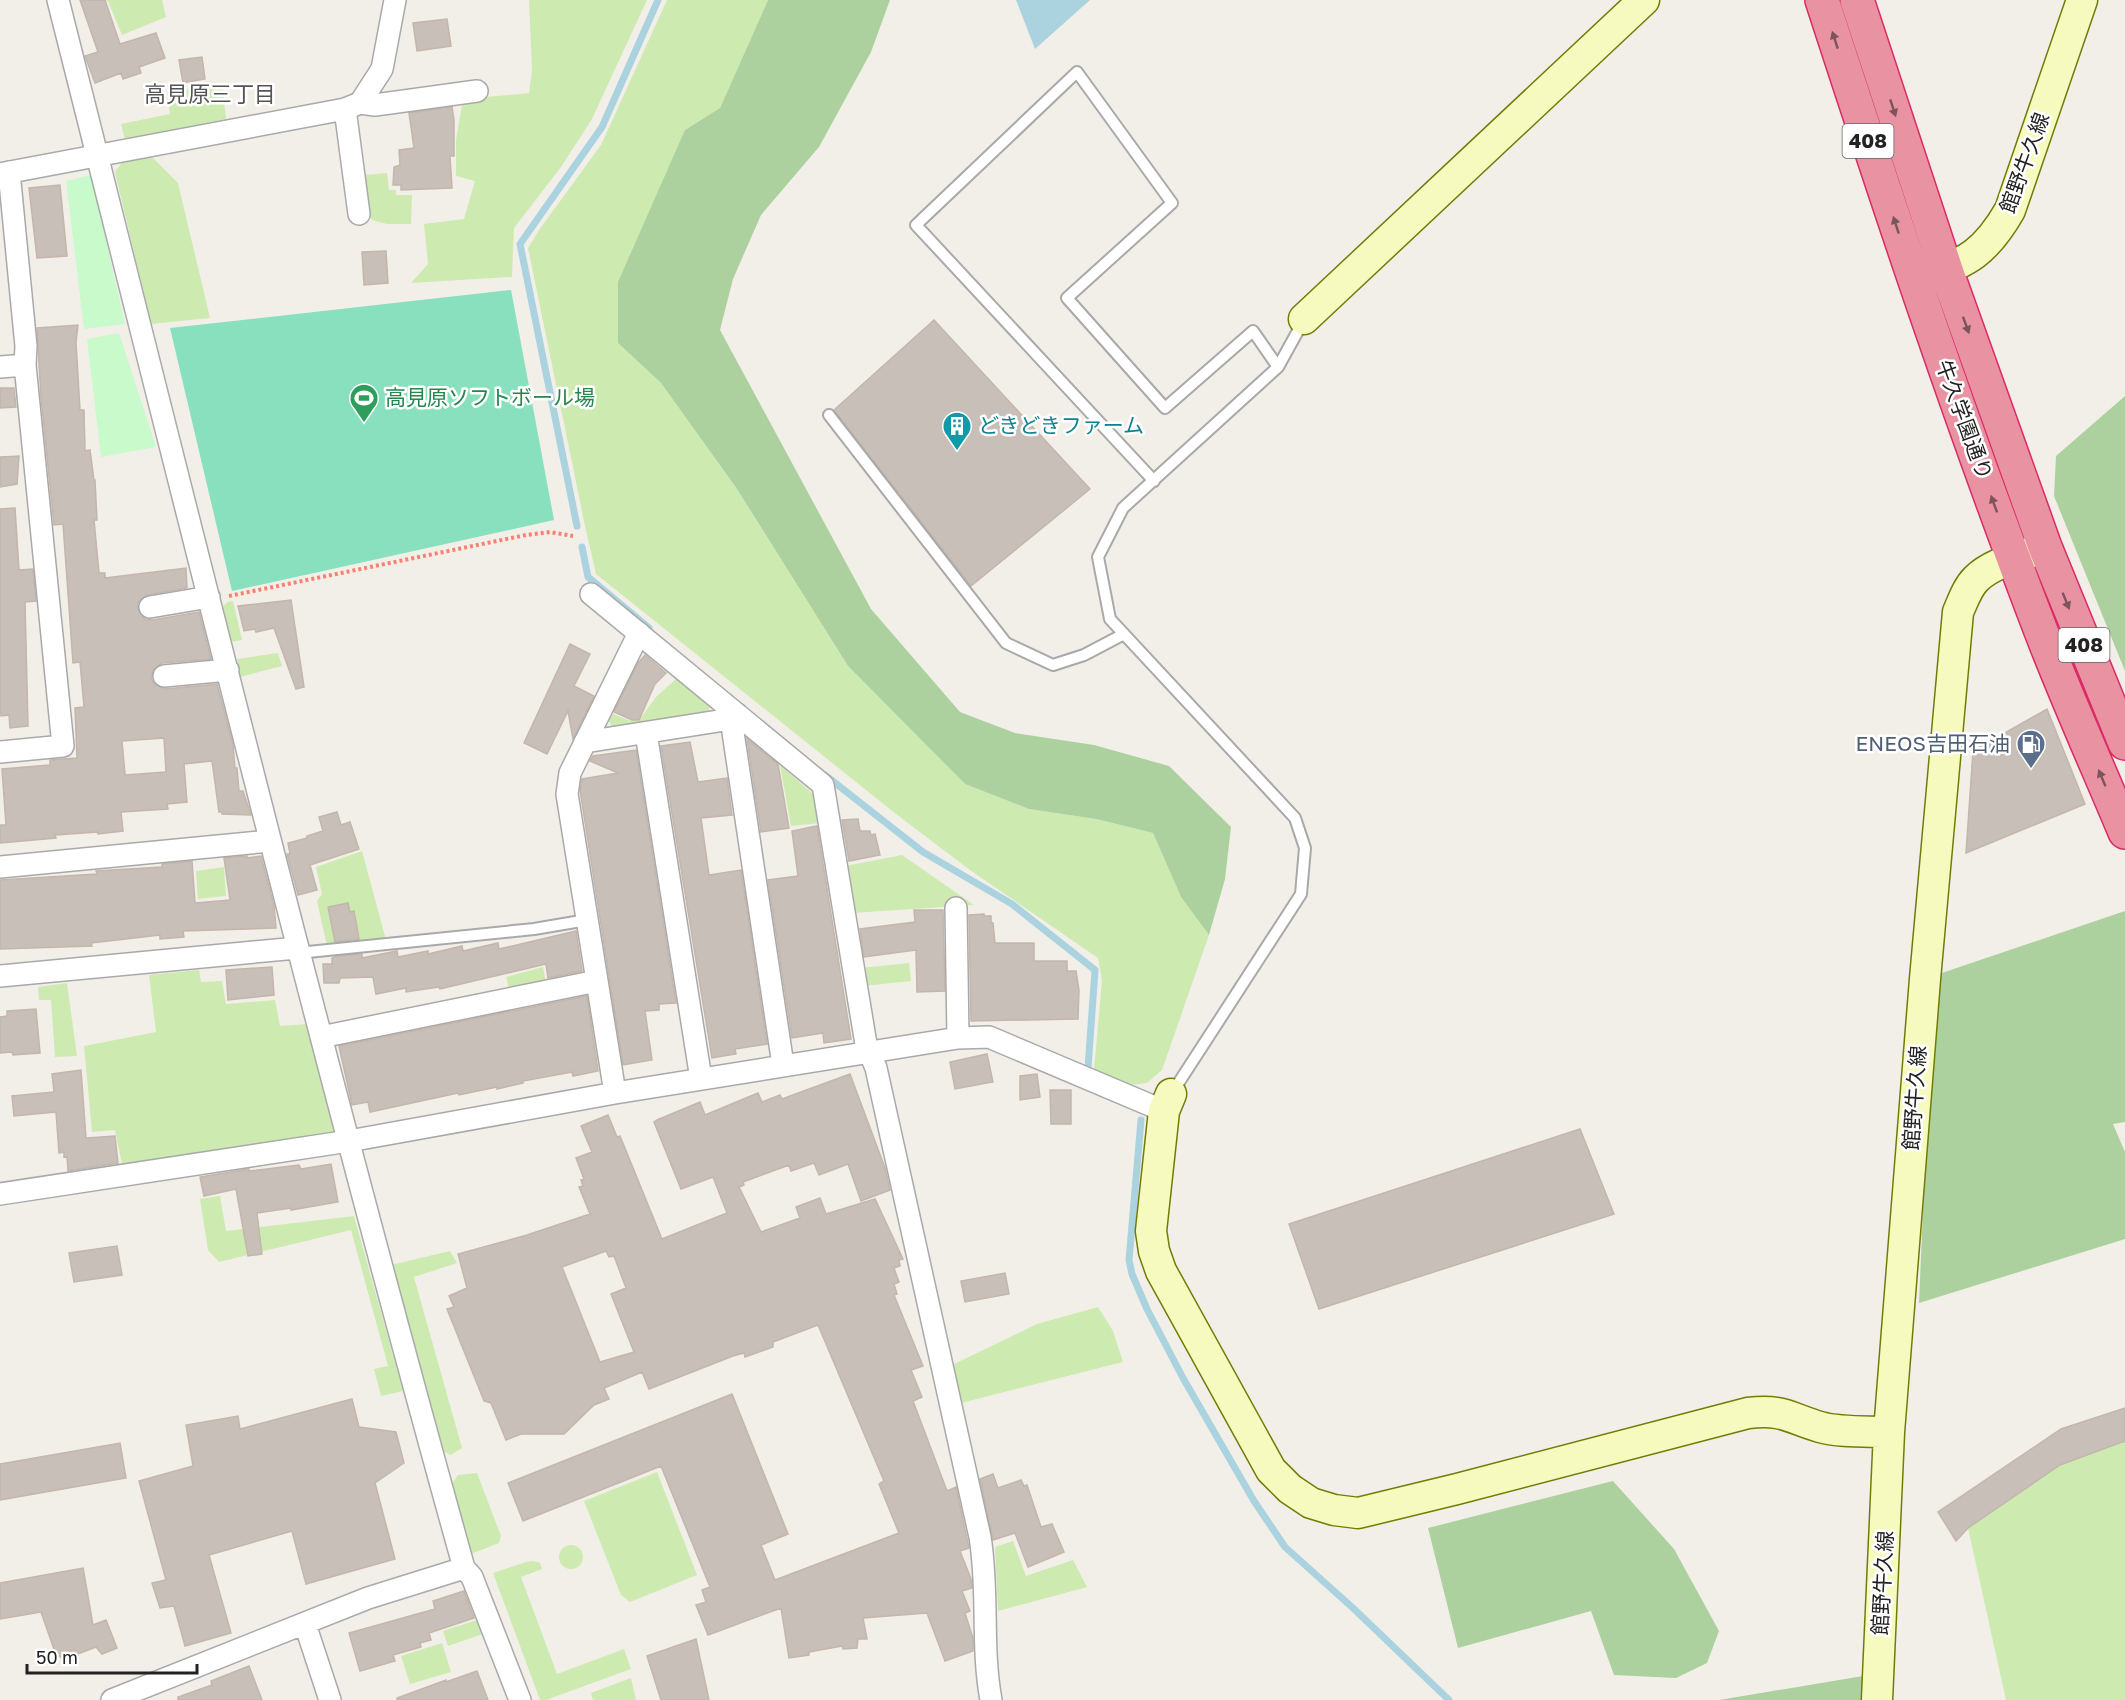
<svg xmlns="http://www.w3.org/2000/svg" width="2125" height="1700" viewBox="0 0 2125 1700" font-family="'Golos Text','Noto Sans JP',sans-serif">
<rect width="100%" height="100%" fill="#f2efe9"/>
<!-- grass -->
<path fill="#cdebb0" d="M93 0H162L166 17 122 35 108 1Z
M529 0H647L592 119 561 167 514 228 512 277 411 283 428 264 424 224 464 219 475 181 456 176V140L463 99 529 93 532 71Z
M667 0H768L720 108 685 130 618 343 661 383 737 489 848 666 965 784 1029 809 1096 819 1153 833 1181 897 1209 935 1162 1070 1147 1083 1130 1085 1094 1070 1102 980 1098 958 970 870 896 814 596 574 585 526 528 248 539 230 601 145Z
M222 83 226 119 125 140 121 124 170 114 167 93Z
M151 156 178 183 210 318 151 324 115 172 122 162Z
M387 173 389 190H396V195H412L411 224H387L372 220 369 215 364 175Z
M233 601 242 640 231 642 223 606 228 602Z
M278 653 282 666 240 677 237 659Z
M677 678 710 707 706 715 614 730 606 717 610 713 631 721 633 716 640 719 656 697Z
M780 765 814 795 821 823 791 826Z
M362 851 386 940 327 946 317 901 322 894 316 867Z
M902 855 974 905 852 913 845 866Z
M224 867 226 896 198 899 196 871Z
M909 963 911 981 863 986 861 968Z
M543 967 546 982 509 989 506 977Z
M199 970 201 982 222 981 226 1004 275 1000 280 1026 307 1024 337 1136 122 1164 115 1130 92 1132 84 1046 156 1032 149 975Z
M67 983 77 1056 55 1057 51 1000H39L38 987Z
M220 1196 226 1231 354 1216 403 1391 381 1396 374 1369 388 1366 351 1230 219 1262 208 1250 200 1199Z
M450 1251 457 1263 414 1277 462 1448 451 1455 441 1450 391 1265Z
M1098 1307 1113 1331 1123 1362 961 1403 952 1365 1037 1324Z
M2125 1441V1700H2006L1968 1528 2060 1465Z
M657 1472 697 1575 630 1602 621 1595 584 1501Z
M477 1473 501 1536 499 1543 471 1554 451 1485 458 1475Z
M1013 1541 1026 1576 1073 1560 1087 1587 998 1611 995 1547Z
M559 1557a12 12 0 1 1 24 0a12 12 0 1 1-24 0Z
M533 1561 540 1563 542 1569 521 1577 557 1674 624 1649 631 1669 546 1700H540L493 1573 526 1562Z
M477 1620 483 1634 448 1646 443 1631Z
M442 1643 451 1672 410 1684 401 1656Z
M631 1678 636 1700H593L591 1693Z"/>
<!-- forest -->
<path fill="#add19e" d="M768 0H890L871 52 819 147 761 215 733 279 720 330 871 609 960 712 1015 733 1094 745 1169 766 1231 827 1225 879 1209 935 1181 897 1153 833 1096 819 1029 809 965 784 848 666 737 489 661 383 618 343V282L685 130 720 108Z
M2125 396V671L2054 496 2056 456Z
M2125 911V1122L2113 1124 2125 1152V1239L1919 1303 1933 976Z
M1613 1481 1674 1549 1719 1631 1707 1663 1676 1678 1614 1675 1591 1611 1458 1648 1428 1528Z
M1863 1676 1861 1700H1719Z"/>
<!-- park -->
<path fill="#c8facc" d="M91 175 125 324 84 329 66 181Z
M119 333 156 447 101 457 87 339Z"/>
<!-- pitch -->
<path fill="#88e0be" d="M511 290 554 520 232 591 170 328Z"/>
<!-- water -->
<path fill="#aad3df" d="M1016 0H1090L1035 49Z"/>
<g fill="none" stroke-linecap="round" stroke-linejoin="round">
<!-- stream -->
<path stroke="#aad3df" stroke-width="7" d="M577 526 520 244 602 127 658 0
M582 547 588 577 649 628
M825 775 923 852 1012 904 1095 970 1088 1068
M1141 1120 1129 1260 1132 1274 1147 1309 1183 1378 1254 1501 1285 1547 1353 1608 1449 1700"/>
</g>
<!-- building -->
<path fill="#c7bfb8" stroke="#c4b6ab" stroke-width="1.5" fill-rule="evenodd" d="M80 0H105L120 44 156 33 165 58 139 67 141 73 123 79 121 73 95 83 85 56 98 52Z
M447 19 451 46 417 51 413 23Z
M202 57 205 79 183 83 179 60Z
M452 107 454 120V156H450L452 188 401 190V185H393L394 167 400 165 399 150 414 148 409 113Z
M60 185 67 256 37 258 29 188Z
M386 251 388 283 364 285 362 252Z
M934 320 1090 489 971 586 834 410Z
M78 325 76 342 80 410H84L85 451 90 450 94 480H95L97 520H94L99 573H105V578L186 568 187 588 147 595 138 602V610L145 619 152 620 199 612 211 659 162 663 153 670 151 678 154 684 165 689 217 684 233 745 235 768H237L239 791H243L251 815 222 814V812H219L212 761 184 764 187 802 167 804 168 809 121 812 123 831 98 834V832L55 835 56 838 0 843V825H6L2 769 50 765V760L77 758 75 708 84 707 80 662 73 663 63 524 54 525 41 397 37 328ZM164 738 166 772 125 775 122 741Z
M0 388H14L16 407 0 408Z
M19 456 17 484 0 487V457Z
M15 508 19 570 33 569 36 601 25 602 28 726 10 728 9 715 1 716 0 703V509Z
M291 600 304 687 296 689 274 628 256 632 255 629 244 631 238 606Z
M570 644 590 654 574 686 594 696 573 739 568 711 547 754 524 743Z
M645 655 666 673 655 684 639 720H632L614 712 638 663Z
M2047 709 2085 804 1966 853 1973 751Z
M747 739 778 764 789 828 761 832Z
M690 742 698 782 727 778 732 815 701 818 709 875 741 870 767 1044 735 1049 736 1054 712 1058 661 746Z
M636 750 676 1003 659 1004V1010L645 1011 652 1060 623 1065 580 790 582 779 618 773 590 761 593 756Z
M337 812 341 825 350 822 359 849 310 865 317 890 298 895 287 854H290L288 843 307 838V836L323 831 319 817Z
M858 819 860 831H870L871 835 875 834 880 855 849 861 842 820Z
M817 826 851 1039 824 1043 823 1033 792 1038 768 880 798 876 792 831Z
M247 856V858L261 856 274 906 276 928 183 931 184 937 160 939V935L91 943 92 946 0 949V880L97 874 96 871 162 867V864L192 861 195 903 230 900 224 858Z
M348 903 350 912 354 911 359 939 335 942 328 907Z
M914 910H943L945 991 917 992 916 950 864 957 860 929 915 922Z
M984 914V916H991V923H993L995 943H1034V961H1067V971H1076L1079 990 1078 1019 971 1021 969 915Z
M576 931 582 971 548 978 546 964 440 989 439 987 406 992V988L376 994 373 977 340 978 339 983H324L323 964H332V958L338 956 362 954V958L397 951 398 957 428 951V954L462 946 463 951 498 943 499 949Z
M272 967 274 995 228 1000 226 970Z
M587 996 598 1071 573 1076 572 1072 523 1081V1083L497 1089V1087L459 1095 458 1093 370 1112 368 1102 352 1105 339 1046Z
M36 1009 40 1053 13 1055 12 1052 0 1053V1017L7 1016V1011Z
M987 1054 993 1082 955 1089 950 1062Z
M81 1070 86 1138 115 1136 118 1163 68 1171 67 1156 64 1157V1152L59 1153 56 1112 14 1116 12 1096 54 1092 52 1074Z
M850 1074 885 1168 890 1190 861 1201 848 1164 819 1175 814 1163 791 1171 789 1165 743 1182 744 1185 739 1187 761 1232 800 1218 796 1207 820 1198 826 1214 875 1199 903 1259 899 1260 900 1266 894 1268 899 1282 894 1284 897 1294 894 1295 923 1366 911 1370 922 1397 913 1401 947 1491 956 1487 969 1548 960 1551 971 1579 972 1588 962 1591 970 1611 965 1613 973 1638V1651L945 1661 927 1613 863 1618 867 1639H858L857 1648 843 1649 842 1646 809 1652V1655L789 1658 781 1608 708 1635 696 1605 706 1602 702 1590 710 1587 661 1466 523 1521 508 1483 732 1394 788 1534 761 1545 775 1580 899 1533 879 1484 884 1481 818 1325 773 1342V1347L745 1357 744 1353 733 1356 649 1389 642 1372 604 1388 609 1399 594 1405 564 1434H521L506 1440 491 1403 484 1401 447 1309 454 1307 449 1296 467 1288 458 1254 527 1235 590 1214 579 1187 583 1186 581 1180 584 1179 576 1158 592 1152 581 1126 608 1115 617 1137 620 1136 662 1239 727 1213 713 1177 681 1189 654 1122 657 1120 700 1102 705 1115 758 1093 762 1102 780 1095 782 1099ZM606 1251 609 1257 614 1256 626 1288 611 1294 634 1352 600 1362 562 1267Z
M1037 1074 1040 1097 1020 1100V1076Z
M1050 1090H1071V1124H1051Z
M1580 1129 1614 1214 1319 1309 1289 1224Z
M331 1164 338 1202 291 1210V1208L257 1213 262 1254 248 1256 236 1189 204 1196 200 1177 249 1169V1171L299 1165 301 1169Z
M117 1246 122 1275 74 1282 69 1253Z
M1005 1273 1009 1294 965 1302 961 1281Z
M352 1399 359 1427 396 1432 404 1463 375 1483 395 1559 306 1584 292 1531 209 1555 231 1633 185 1646 174 1606 160 1608 152 1583 166 1580 139 1481 193 1466 186 1425 238 1416 240 1429Z
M2125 1408V1441L2060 1465 1968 1528 1956 1541 1938 1512 2061 1429Z
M120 1443 126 1478 0 1500V1464Z
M993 1474 998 1488 1021 1480 1024 1486 1027 1485 1041 1527 1052 1524 1064 1552 1028 1567 1015 1533 993 1540 980 1479Z
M83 1568 93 1625 106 1620 117 1648 102 1654 96 1647 62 1660 61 1657 56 1655 41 1612 0 1619V1583Z
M464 1591 474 1618 429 1633 431 1640 420 1643 421 1647 393 1655 395 1661 360 1671 349 1633 435 1609 433 1601Z
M696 1639 709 1700H661L647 1656Z
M249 1666 262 1700H178V1697L212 1685 211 1681Z
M477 1671 488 1700H397V1698L446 1680V1682Z"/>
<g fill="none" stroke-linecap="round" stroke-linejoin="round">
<!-- lane casing -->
<g stroke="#a9a9a9" stroke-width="14">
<path id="lane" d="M829 415 1006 643 1053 665 1084 655 1124 634
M1154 481 916 225 1077 72 1172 203 1067 298 1165 408 1253 331 1278 367
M298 953 534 929 587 920
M1172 1093 1301 894 1305 848 1295 818 1110 619 1098 557 1123 508 1278 367 1304 320"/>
</g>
<!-- street casing -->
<g stroke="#a9a9a9" stroke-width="24">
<path id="street" d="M58 0C190 523 319 1048 464 1568L472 1577 520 1700
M360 103 375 105 477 91
M345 109 359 214
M0 174 345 109 360 103 382 69 395 0
M0 367 25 365
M591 594 823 785 866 1044 876 1068 980 1537C989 1591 981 1646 991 1700
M150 607 209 597
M164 676 228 670
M731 719 783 1065
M646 733 701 1079
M585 742 731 719 737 714
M0 752 63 746 25 365 26 346 9 172
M0 867 270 841
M956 908 958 1038
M0 976 297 948
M321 1037 597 981
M615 1093 567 794 570 773 639 633
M0 1194 349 1141 615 1093 958 1038 989 1037 1164 1111
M305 1624 330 1700
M112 1700 368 1598 464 1568"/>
</g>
<!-- secondary casing -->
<g stroke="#707d05" stroke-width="33">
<path id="secondary" d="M1924 278C1968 262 1986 252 2010 210L2082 0
M1304 319 1644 0
M1171 1094 1164 1111 1151 1231 1154 1251 1161 1271 1271 1470 1290 1489 1311 1503 1334 1510 1358 1513 1457 1489 1748 1413C1784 1409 1789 1418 1820 1427 1840 1433 1869 1431 1889 1432
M1877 1700 1889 1432 1925 979 1958 612C1963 601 1967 588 1976 579 1991 564 2018 557 2037 550"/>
</g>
<!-- highway casing -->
<g stroke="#dc2a67" stroke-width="36">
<path id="highway" d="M1822 0C1891 212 1961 423 2041 631 2067 699 2097 765 2125 832
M1857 0 1946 270 2045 547 2125 743"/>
</g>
<!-- path -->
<path stroke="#fa8072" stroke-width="4" stroke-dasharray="3 3" stroke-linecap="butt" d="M229 596 526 535 550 532 573 536"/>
<!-- lane -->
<use href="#lane" stroke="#fff" stroke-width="10"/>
<!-- street -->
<use href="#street" stroke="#fff" stroke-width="21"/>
<!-- secondary -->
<use href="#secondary" stroke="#f7fabf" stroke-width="30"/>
<!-- highway -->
<use href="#highway" stroke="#e892a2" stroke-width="33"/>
</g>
<!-- one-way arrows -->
<defs><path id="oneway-solid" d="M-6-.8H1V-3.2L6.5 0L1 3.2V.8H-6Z" transform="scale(1.5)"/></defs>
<g fill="#7b545c">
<use href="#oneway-solid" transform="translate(1835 40) rotate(-108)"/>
<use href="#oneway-solid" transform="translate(1893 108) rotate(72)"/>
<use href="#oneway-solid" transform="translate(1896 225) rotate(-108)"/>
<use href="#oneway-solid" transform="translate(1966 325) rotate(70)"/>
<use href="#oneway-solid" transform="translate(1994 504) rotate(-110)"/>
<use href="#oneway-solid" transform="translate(2066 601) rotate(68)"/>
<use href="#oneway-solid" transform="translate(2102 778) rotate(-113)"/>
</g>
<!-- icons -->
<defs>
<g id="stadium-pin" transform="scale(1.5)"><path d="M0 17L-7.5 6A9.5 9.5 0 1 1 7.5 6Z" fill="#2e9e5b" stroke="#fff"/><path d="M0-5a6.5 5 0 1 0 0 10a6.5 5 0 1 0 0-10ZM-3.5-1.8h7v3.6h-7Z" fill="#fff"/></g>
<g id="building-pin" transform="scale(1.5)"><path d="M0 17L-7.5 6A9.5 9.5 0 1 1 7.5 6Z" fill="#0f9aa8" stroke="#fff"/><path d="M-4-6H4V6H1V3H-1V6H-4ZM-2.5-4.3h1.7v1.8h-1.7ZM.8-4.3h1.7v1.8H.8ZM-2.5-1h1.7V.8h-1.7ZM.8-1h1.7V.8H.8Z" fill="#fff"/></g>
<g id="fuel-pin" transform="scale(1.5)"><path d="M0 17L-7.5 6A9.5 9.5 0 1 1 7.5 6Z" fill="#5c6f8a" stroke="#fff"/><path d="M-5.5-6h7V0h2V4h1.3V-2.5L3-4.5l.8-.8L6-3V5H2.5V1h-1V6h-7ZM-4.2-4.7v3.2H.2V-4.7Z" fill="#fff"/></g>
</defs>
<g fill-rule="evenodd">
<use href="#stadium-pin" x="364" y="398"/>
<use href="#building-pin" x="957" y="426"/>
<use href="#fuel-pin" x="2031" y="744"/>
</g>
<g text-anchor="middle" stroke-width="5" stroke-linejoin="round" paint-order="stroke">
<!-- shield labels -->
<g fill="#fff" stroke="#646464" stroke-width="1.5">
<rect x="1842.5" y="124" width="51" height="34" rx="4.5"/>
<rect x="2058.5" y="628" width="51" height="34" rx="4.5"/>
</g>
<g font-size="20" font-weight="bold" fill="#222">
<text x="1868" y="148">408</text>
<text x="2084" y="652">408</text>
</g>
<!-- street labels -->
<g font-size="21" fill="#222" stroke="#fff">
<text transform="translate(2025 163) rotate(-70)" y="7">館野牛久線</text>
<text transform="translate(1964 420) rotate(70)" y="7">牛久学園通り</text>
<text transform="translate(1915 1098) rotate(-86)" y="7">館野牛久線</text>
<text transform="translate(1883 1583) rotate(-87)" y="7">館野牛久線</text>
</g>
<!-- leisure labels -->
<g font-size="21" fill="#27864d" stroke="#fff" text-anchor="start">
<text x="385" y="405">高見原ソフトボール場</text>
</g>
<!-- culture labels -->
<g font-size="21" fill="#0d838f" stroke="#fff" text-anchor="start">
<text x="978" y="433">どきどきファーム</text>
</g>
<!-- service labels -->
<g font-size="21" fill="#4e5e75" stroke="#fff" text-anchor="end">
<text x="2010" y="751">ENEOS吉田石油</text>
</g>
<!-- neighbourhood labels -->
<g font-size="22" fill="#555" stroke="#fff">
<text x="210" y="102">高見原三丁目</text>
</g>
</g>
<!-- scale -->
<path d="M27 1664v9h170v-9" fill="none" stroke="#222222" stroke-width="3"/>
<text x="36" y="1664" font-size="18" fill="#222222" stroke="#ffffff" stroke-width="4.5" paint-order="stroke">50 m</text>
</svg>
